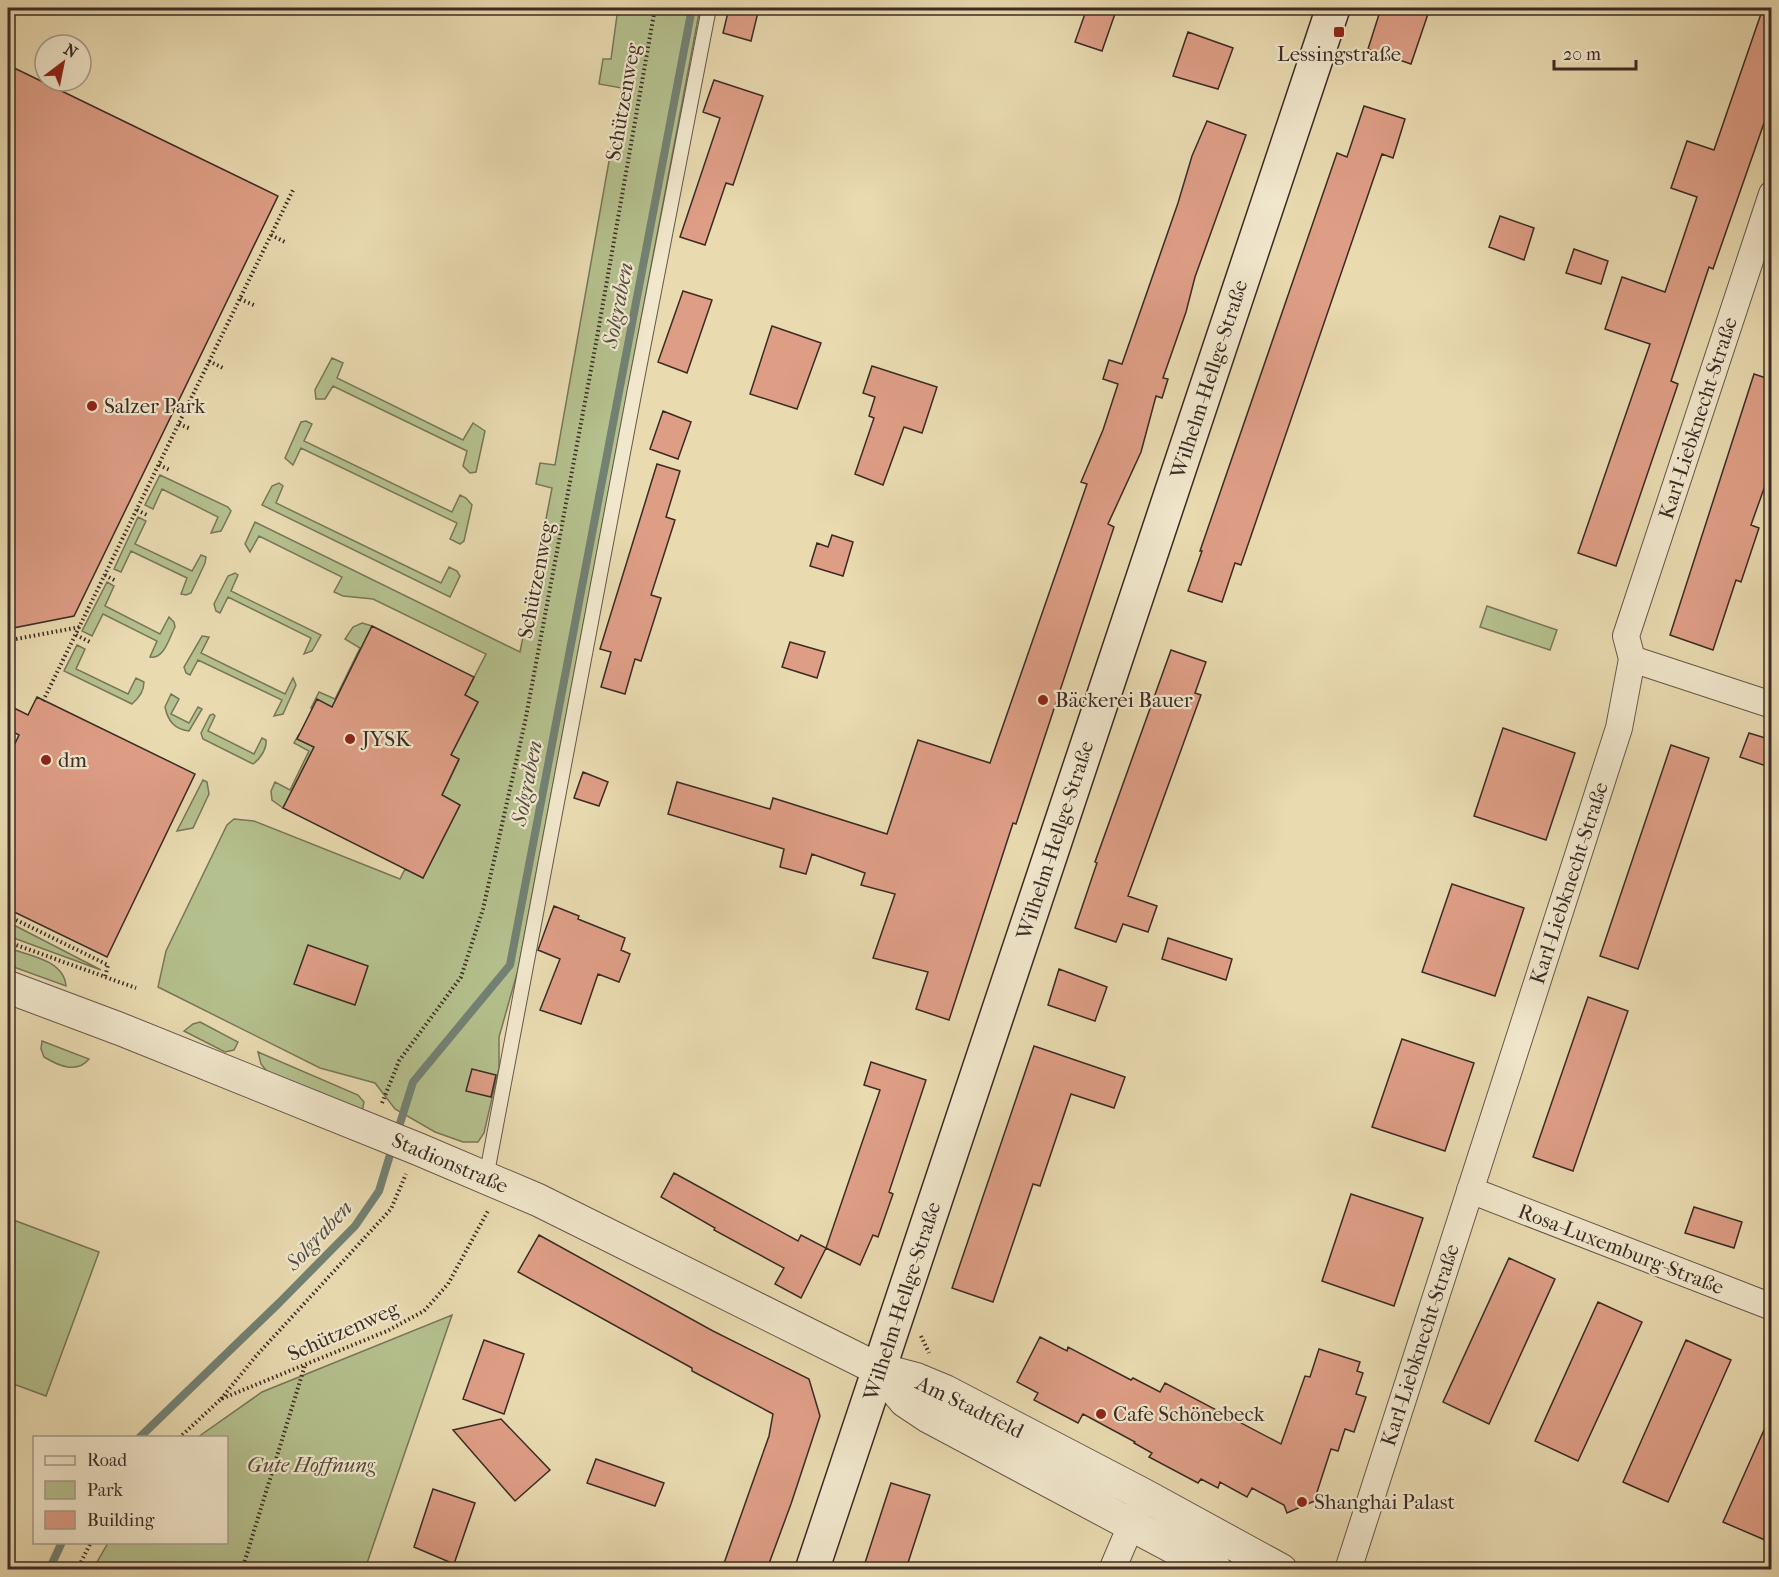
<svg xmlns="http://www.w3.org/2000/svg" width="1779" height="1577" viewBox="0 0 1779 1577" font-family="'IM FELL French Canon',serif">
<rect width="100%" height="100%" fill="#e9dab0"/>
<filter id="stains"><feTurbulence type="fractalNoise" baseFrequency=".00333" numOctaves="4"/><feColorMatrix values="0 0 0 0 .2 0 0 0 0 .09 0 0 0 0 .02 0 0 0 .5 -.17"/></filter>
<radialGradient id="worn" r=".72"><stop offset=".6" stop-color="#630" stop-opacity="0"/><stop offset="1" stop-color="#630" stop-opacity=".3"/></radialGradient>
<!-- green -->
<path fill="#b4c08d" stroke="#787659" stroke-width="1.5" d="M618 8H700L518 970 499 1037V1068L484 1133 478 1142H463L435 1132 395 1109 375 1083 320 1068 158 987 166 951 227 825 234 819 254 821 400 879 405 869 423 878 460 805 442 795 459 760 451 755 478 702 465 695 486 654 373 599 343 596 334 592 342 577 259 536 250 552 245 544 255 522 520 652 552 488 536 484 540 463 555 465 622 88 599 84 603 59H611Z
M332 358 343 363 337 378 463 440 473 423 485 431 476 472 470 473 463 466 467 451 333 386 325 399H316L315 390Z
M306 421 312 424 304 441 452 512 460 495 466 498 472 505 464 541 460 544 450 539 457 523 301 448 293 465 285 458 301 422Z
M160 475 228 507 231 511 221 531 211 533 218 517 162 489 153 509 145 505Z
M279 483 283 486 276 503 441 583 449 567 457 571 460 576 450 597 262 505 272 486Z
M138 517 146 521 135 544 192 571 201 555 206 557 205 563 191 593 186 595 181 594 187 578 131 551 121 572 114 569Z
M235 573 238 575 231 591 321 635 312 651 304 654 311 638 228 597 220 613 216 611 214 604 228 576Z
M107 582 114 586 105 606 160 634 169 617 174 622 175 627C169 638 164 660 150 657L157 641 103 614 92 636 82 631Z
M1487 606 1557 630 1550 650 1480 627Z
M362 623 372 626 332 707 311 708 319 692 335 699 360 648 345 639 353 627Z
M202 636 209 637 201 653 285 694 293 678 296 685 283 714 274 716 282 700 198 660 190 675 186 673 184 667Z
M77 645 85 649 76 669 128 694 136 678 144 682C144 691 139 698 132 704L64 671Z
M171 694 179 699 171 714 189 723 198 707 202 709 189 731C174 729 168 721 165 707Z
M213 714 215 716 208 731 254 754 262 738 266 740C267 749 260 759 253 764L203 739 201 733 210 715Z
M299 734 297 739 314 747 283 808 272 800 271 791 275 782 290 790 309 751 294 743Z
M203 780 207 782 209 794 193 828 177 831Z
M8 922 101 970 8 936Z
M8 948C28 955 64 960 66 986L8 965Z
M200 1022 238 1042 234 1050 225 1052 184 1031 193 1024Z
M42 1041 89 1059C77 1074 59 1066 44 1057L41 1049Z
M258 1052 358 1095 364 1102 362 1112 268 1073 261 1064Z
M8 1218 99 1252 46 1396 8 1382Z
M452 1315 365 1569H93L108 1543 226 1542V1438L198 1437 262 1392Z"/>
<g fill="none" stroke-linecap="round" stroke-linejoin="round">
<!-- stream -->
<path stroke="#738173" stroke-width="8" d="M397 1133 413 1082 510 965 692 8
M139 1438 279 1303 355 1226 379 1191 393 1145
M49 1570 62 1542"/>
</g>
<!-- building -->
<path fill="#de9e86" stroke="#3b2b25" stroke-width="1.5" d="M729 8H759L751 41 723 33Z
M1087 8H1117L1102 51 1075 42Z
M1381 8H1430L1411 64 1368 49Z
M1763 8H1772V100L1713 269 1709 267 1671 381 1678 384 1616 566 1578 553 1650 344 1605 329 1622 277 1665 292 1697 197 1671 188 1687 141 1714 150Z
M1188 32 1233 48 1218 89 1173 76Z
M8 65 278 196 74 616 8 629Z
M714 80 763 96 733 185 726 183 705 245 680 237 720 118 703 112Z
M1364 106 1405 119 1393 158 1382 154 1241 565 1235 563 1222 602 1188 591 1202 551H1200L1337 153 1347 157Z
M1207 121 1246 135 1195 277 1186 312 1163 378 1168 379 1162 398 1156 396 1141 452 1108 524 1114 527 1016 824 1013 823 949 1020 916 1009 928 972 873 958 895 894 861 885 865 873 812 854 806 874 780 867 784 849 668 814 677 782 770 809 773 798 887 834 918 740 990 763 1087 484 1081 482 1103 430 1118 384 1103 379 1109 360 1122 364 1178 203 1192 156Z
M1500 216 1534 228 1524 260 1489 247Z
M1574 249 1608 261 1601 284 1566 273Z
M683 291 712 300 687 373 658 362Z
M772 326 821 343 797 409 750 394Z
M872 366 937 387 922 433 904 427 883 485 855 474 874 418 869 416 875 397 863 393Z
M1754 374 1772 380V466L1751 525 1759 528 1741 582 1736 580 1713 650 1670 635Z
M663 411 691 422 678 459 650 449Z
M657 464 680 471 666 517 675 520 651 595 661 598 641 661 635 659 625 694 601 687 611 652 600 649Z
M832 535 853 542 843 576 810 566 817 543 828 547Z
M372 626 474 677 465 695 478 702 451 755 459 759 442 795 460 805 423 878 283 808 314 747 297 739 317 699 332 707Z
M790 642 825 652 817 678 782 667Z
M1171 650 1206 662 1195 693 1201 695 1128 896 1157 906 1148 932 1123 924 1116 942 1075 928 1097 863 1095 862Z
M37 697 195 774 107 957 8 909V758L19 735 8 729V705L28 715Z
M1503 728 1575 753 1546 840 1474 816Z
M1749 733 1772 740V768L1740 757Z
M1671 745 1709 758 1638 969 1600 956Z
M583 772 608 782 599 806 574 798Z
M1452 884 1524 908 1495 996 1422 972Z
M554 906 579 916 578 919 625 938 621 950 630 954 619 982 598 974 581 1024 540 1010 560 959 538 950Z
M1168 938 1232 959 1226 980 1162 959Z
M308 945 368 966 355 1005 294 984Z
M1059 969 1107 987 1095 1021 1048 1005Z
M1588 997 1628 1011 1573 1171 1533 1157Z
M1402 1039 1474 1063 1445 1151 1372 1127Z
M1034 1046 1125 1077 1114 1108 1071 1094 1040 1186 1033 1184 993 1302 952 1288Z
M871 1062 926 1080 889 1192 893 1194 878 1237 873 1235 860 1265 826 1248 880 1090 864 1085Z
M472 1069 496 1075 491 1097 466 1091Z
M674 1173 798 1241 801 1235 826 1248 801 1298 775 1284 784 1268 714 1230 715 1228 661 1197Z
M1351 1194 1423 1218 1394 1306 1322 1281Z
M1694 1207 1742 1222 1734 1248 1685 1233Z
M539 1235 713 1331 809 1379 820 1416 791 1504 767 1569H722L769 1436 773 1414 692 1371V1368L518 1272Z
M1509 1258 1555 1279 1489 1424 1443 1402Z
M1598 1302 1642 1322 1578 1461 1535 1441Z
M1040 1337 1067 1351 1068 1347 1131 1380 1133 1378 1160 1392 1165 1383 1281 1444 1305 1376 1310 1377 1319 1349 1360 1362 1357 1371 1363 1373 1356 1394 1366 1397 1354 1432 1345 1429 1338 1451 1331 1449 1317 1492 1319 1499 1287 1513 1284 1505 1252 1488 1247 1497 1220 1482 1218 1488 1201 1479 1198 1483 1149 1457 1152 1453 1134 1443 1135 1442 1083 1414 1078 1423 1034 1400 1038 1393 1017 1382Z
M484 1340 524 1354 504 1414 463 1399Z
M1686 1340 1731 1360 1668 1502 1623 1482Z
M1772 1412V1543L1723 1522Z
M501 1419 550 1470 515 1501 453 1430Z
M596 1459 664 1483 655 1506 587 1483Z
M891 1483 930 1495 906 1569H863Z
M433 1489 475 1503 454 1564 414 1547Z"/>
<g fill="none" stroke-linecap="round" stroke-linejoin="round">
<!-- service casing -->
<g stroke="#665748" stroke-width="16">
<path id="service" d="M486 1178 635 389 709 8"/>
</g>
<!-- minor casing -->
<g stroke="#665748" stroke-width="28">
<path id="minor" d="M1632 659 1772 705
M1470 1190 1772 1307
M1112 1570 1138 1509
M1348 1570 1619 728 1632 659 1626 636 1772 194"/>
</g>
<!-- tertiary casing -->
<g stroke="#665748" stroke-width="34">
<path id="tertiary" d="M8 987 120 1029 418 1149 538 1200 878 1369 916 1379 945 1391 1144 1495 1281 1570
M878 1369 905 1401 929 1417 1216 1570"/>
</g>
<!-- secondary casing -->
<g stroke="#3b2b25" stroke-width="36">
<path id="secondary" d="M812 1570 1333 8"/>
</g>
<!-- path -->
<path stroke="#3b2b25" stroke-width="4" stroke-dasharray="1.5 3" stroke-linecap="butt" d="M271 235 285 242
M240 299 256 306
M209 361 223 368
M179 424 191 429
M159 465 170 470
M137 510 149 516
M105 575 116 581
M76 635 90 642
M16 639 80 627
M43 701 294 188
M8 916 108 965 105 977
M8 942 136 988
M382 1103 399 1061 461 977 483 909 525 722 596 343 655 8
M921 1336 929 1353
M221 1399 256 1356 391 1209 406 1174
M179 1438 221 1399 387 1331 424 1311 448 1284 489 1209
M77 1570 91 1542
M242 1570 305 1365"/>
<!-- service -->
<use href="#service" stroke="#f1e7cc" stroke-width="14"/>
<!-- minor -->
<use href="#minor" stroke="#f1e7cc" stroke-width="26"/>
<!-- tertiary -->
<use href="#tertiary" stroke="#f1e7cc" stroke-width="32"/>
<!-- secondary -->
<use href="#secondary" stroke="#f1e7cc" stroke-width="33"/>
</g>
<!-- markers -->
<g fill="#8f2418" stroke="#f1e7cc" stroke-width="2">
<rect x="1333" y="26" width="12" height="12" rx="3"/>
<circle cx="92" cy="406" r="6"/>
<circle cx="1043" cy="700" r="6"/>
<circle cx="350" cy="739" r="6"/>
<circle cx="46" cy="760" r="6"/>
<circle cx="1101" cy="1414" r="6"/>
<circle cx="1302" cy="1502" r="6"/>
</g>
<g text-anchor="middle" stroke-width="4.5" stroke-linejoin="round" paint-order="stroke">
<!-- poi labels -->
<g font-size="21" fill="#3b2b25" stroke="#f1e7cc" text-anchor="start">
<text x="1339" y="61" text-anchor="middle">Lessingstraße</text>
<text x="104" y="413">Salzer Park</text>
<text x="1055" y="707">Bäckerei Bauer</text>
<text x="362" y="746">JYSK</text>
<text x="58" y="767">dm</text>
<text x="1113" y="1421">Cafe Schönebeck</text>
<text x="1314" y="1509">Shanghai Palast</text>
</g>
<!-- street labels -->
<g font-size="21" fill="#3b2b25" stroke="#f1e7cc">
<text transform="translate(623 102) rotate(-80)" y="7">Schützenweg</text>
<text transform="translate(1209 379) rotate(-72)" y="7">Wilhelm-Hellge-Straße</text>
<text transform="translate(1698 418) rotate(-72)" y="7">Karl-Liebknecht-Straße</text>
<text transform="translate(536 580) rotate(-79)" y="7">Schützenweg</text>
<text transform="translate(1055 840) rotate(-72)" y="7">Wilhelm-Hellge-Straße</text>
<text transform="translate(1569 883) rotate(-72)" y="7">Karl-Liebknecht-Straße</text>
<text transform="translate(450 1163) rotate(23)" y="7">Stadionstraße</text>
<text transform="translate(1621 1249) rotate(21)" y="7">Rosa-Luxemburg-Straße</text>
<text transform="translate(902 1301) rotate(-72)" y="7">Wilhelm-Hellge-Straße</text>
<text transform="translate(343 1331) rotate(-24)" y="7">Schützenweg</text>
<text transform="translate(1420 1345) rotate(-72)" y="7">Karl-Liebknecht-Straße</text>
<text transform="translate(970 1407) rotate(26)" y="7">Am Stadtfeld</text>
</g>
<!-- park labels -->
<g font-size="21" font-style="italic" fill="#53493a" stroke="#f1e7cc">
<text x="311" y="1472">Gute Hoffnung</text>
</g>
<!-- water labels -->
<g font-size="22" font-style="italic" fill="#524f46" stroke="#f1e7cc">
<text transform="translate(617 305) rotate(-79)" y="8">Solgraben</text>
<text transform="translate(526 783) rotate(-79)" y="8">Solgraben</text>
<text transform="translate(318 1235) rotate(-47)" y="8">Solgraben</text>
</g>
</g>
<!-- margin -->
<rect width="1779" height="1577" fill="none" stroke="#e9dab0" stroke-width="30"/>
<rect x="9" y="9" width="1761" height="1559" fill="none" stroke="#3b2b25" stroke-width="3"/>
<rect x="15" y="15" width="1749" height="1547" fill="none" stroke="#3b2b25" stroke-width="1.5"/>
<!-- legend -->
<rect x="33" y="1436" width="195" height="108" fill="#f1e7cc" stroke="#a89c89" stroke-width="1.5"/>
<rect x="45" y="1456" width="30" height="9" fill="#f1e7cc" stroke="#a89c89" stroke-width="1.5"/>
<text x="87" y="1466" font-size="18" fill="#3b2b25">Road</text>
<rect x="45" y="1481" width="30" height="18" fill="#b4c08d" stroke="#a89c89" stroke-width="1.5"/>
<text x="87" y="1496" font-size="18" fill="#3b2b25">Park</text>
<rect x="45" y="1511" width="30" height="18" fill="#de9e86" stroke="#a89c89" stroke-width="1.5"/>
<text x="87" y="1526" font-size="18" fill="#3b2b25">Building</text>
<!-- north arrow -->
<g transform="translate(63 63) rotate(32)"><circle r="28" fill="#f1e7cc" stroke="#a89c89" stroke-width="1.5"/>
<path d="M0-4.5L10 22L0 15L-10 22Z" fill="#8f2418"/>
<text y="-9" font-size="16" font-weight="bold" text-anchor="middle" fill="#3b2b25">N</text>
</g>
<!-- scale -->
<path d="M1554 60v9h82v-9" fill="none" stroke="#3b2b25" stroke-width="3"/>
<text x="1563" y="60" font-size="18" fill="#3b2b25" stroke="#f1e7cc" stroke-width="4.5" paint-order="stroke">20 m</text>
<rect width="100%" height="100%" filter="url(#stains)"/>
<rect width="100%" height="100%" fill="url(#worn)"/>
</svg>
